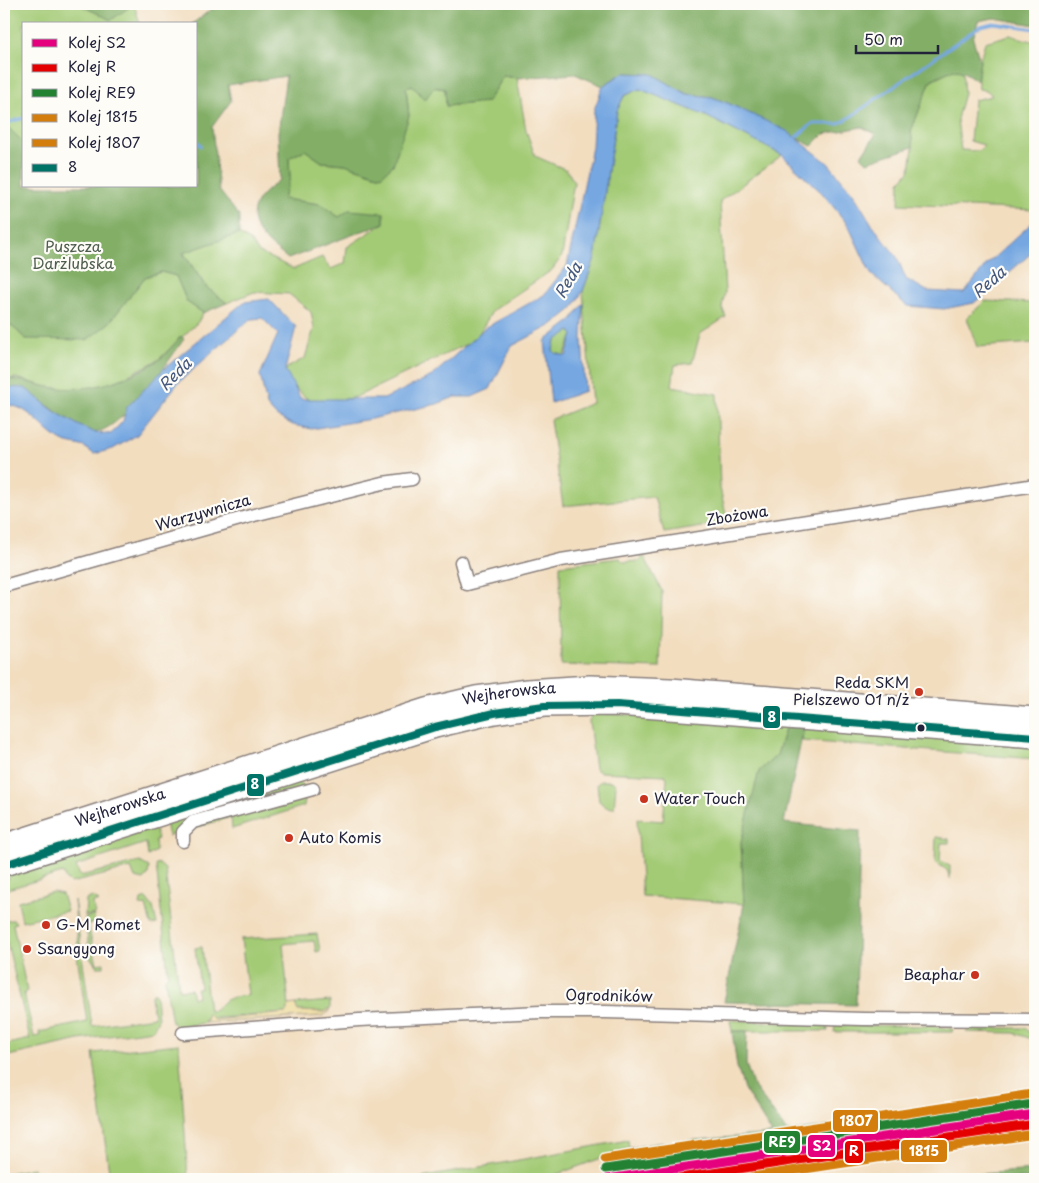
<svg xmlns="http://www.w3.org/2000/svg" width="1039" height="1183" viewBox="0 0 1039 1183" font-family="'Playpen Sans',sans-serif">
<rect width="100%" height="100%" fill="#fdfcf7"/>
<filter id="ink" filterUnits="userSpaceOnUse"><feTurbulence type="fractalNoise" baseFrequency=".02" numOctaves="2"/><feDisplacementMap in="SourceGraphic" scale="10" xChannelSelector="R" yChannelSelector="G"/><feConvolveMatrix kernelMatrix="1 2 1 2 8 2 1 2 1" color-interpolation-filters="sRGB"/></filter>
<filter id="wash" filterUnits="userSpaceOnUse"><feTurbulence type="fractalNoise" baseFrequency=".0096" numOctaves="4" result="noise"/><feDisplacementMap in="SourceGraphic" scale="20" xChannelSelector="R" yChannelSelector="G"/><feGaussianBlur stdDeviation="1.12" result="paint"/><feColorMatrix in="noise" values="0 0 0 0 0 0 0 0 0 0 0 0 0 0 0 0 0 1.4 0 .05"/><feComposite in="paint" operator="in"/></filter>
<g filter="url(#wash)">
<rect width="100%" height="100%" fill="#f2ddbf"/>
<!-- green -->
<path fill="#a3ca75" stroke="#627658" d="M4 4H78L111 19 134 4 140 24H24V143L4 123Z
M1010 35 1035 42V210L899 204 900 182 910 170 913 147 911 131 931 80 954 69 962 70 964 93 957 119 961 150 980 151 984 145 970 141 974 100 992 96 988 91 979 89C975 73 981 57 985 42Z
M503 76 517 78 526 130 535 156 567 170 574 182 562 256 552 270 493 310 475 340 356 397 322 403 306 398 283 377 287 368 305 358 314 328 311 312 289 294 254 292 227 303 206 287 183 252 239 234 251 242 258 252 294 269 322 257 331 269 345 263 347 247 384 223V213L339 217 320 204 283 199 290 178 289 158 305 150 322 162 345 164 381 176 409 116 406 87 413 85 445 89 446 106 487 102Z
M640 89 706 116 782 155 720 201 725 292 722 307 726 317 700 334 692 363 675 365 672 386 717 394 720 488 728 523 664 533 654 497 563 506 550 420 592 403 583 291 595 258 617 111 624 96Z
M161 272 176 276 187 302 203 313 198 322 158 360 111 384 78 390 47 387 16 378 4 380V319L26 339 109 323 145 277Z
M985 301 1035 303V343L977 347 967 318Z
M568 331 572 332 573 335 564 356 553 352C553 340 559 336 568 331Z
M644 556 662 591 660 668 561 665 560 565 620 558 623 562 640 561Z
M598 713 786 725 777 755 759 772 741 842 744 904 642 896 637 819 663 821 667 778 665 775 601 772 595 769 589 721 592 715Z
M804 727 1035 745V759L802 741Z
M601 781H612L616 785 614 808 606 807 599 801 597 784Z
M297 782 305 786 301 796 305 799 304 806 232 829 231 817 168 836 166 828 168 822 288 783Z
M147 829 155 830 158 839 155 840 156 851 148 856 146 843 76 866 80 876 140 862 149 867 148 875 144 880 135 878 131 868 71 883 66 880 63 873 4 890V880L9 879V875L21 868Z
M936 837 949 839V843H941L940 861 950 866V879L947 870 935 862Z
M158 863 165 869 179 990 191 989 193 998 198 996 196 988H200L195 948 202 947 209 1011 216 1010C225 997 232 997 248 995L241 939 317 934 320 951 316 952 314 941 283 944 289 1007 286 1013 205 1019V1023L177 1027 172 1023 165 979 168 973 156 865Z
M53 892 62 894 67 911 22 921 18 901Z
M92 897 99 901 93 903 95 914 85 916 86 900Z
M146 898 153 907 157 924 151 925 146 905 140 906 141 900Z
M74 900 92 1026 154 1017 151 996 154 992 156 995 158 1020 153 1030 79 1040 4 1057V1045L30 1039 4 930V920H14L16 923 13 924 27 991 24 993 34 1037 40 1036 39 1032 87 1022 76 948 78 946Z
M95 915 93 923 88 925 97 964 104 963V967H97L90 957 85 918Z
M330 1001V1008L324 1012 298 1011 295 1004Z
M730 1020 827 1025 828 1031H732Z
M835 1025 936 1026 953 1029 952 1032H834Z
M970 1028H1025L1035 1037V1040L1014 1033 966 1032Z
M179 1044 188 1179H110L93 1053Z
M628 1140 629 1148 544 1179H415Z
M33 1168 35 1179H4V1174Z"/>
<!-- forest -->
<path fill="#82ae66" stroke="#526850" d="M78 4H134L111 20Z
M218 4H1009L1035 7V25L994 18 978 21 973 39 980 61 977 81C956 65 954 69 931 80L911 131 913 147 867 162 861 156 876 134 862 127 824 134 812 146 730 104 712 97 687 94 652 74 623 73 603 86 575 74 517 78 503 76 487 102 446 106 445 89 434 87 425 100 412 85 406 88 409 116 393 165 381 176 345 164 322 162 305 150 289 158 290 178 283 199 320 204 339 217 349 210 384 213V223L288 259C270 244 243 228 257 202 262 193 273 186 280 179L278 133 286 76 228 85 231 101 212 127 219 190 239 216V234L183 253 206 287 227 303 203 313 187 302 176 276 161 272 145 277 109 323 87 340 26 339 4 319V123L24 143V186H196V24H192Z
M181 336 184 339C167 363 119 437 88 433 71 431 63 415 50 407 36 399 18 395 4 388V380C20 378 33 384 48 387 87 393 124 382 157 361 166 355 174 344 181 336Z
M786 725 804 727 784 823 860 831 856 1005 724 1002 744 904 741 842 759 771 777 755Z
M732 1031H747L746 1064 753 1085 787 1132 907 1116 982 1100 1035 1092V1108L684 1161 629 1148 657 1143 772 1134 744 1089 737 1067Z
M1035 1170V1179H909Z"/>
<!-- sand -->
<path fill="#eeda9e" stroke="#887e6c" d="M295 1004 298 1011 324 1012 330 1008 328 1012 322 1016 205 1023 208 1014 215 1020 286 1013 289 1005Z"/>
<!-- water -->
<path fill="#76a7e1" stroke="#4c648e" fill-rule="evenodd" d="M623 73 652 74 687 94 712 97 730 104 787 131 828 163 853 193 873 226 897 257 906 279 927 291 964 293 987 264 1035 220V250L974 303 944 309 907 306 871 274 848 225 823 194 782 155 706 116 640 89 624 96 617 111 595 258 583 291 572 309 552 325 512 346 490 389 472 397H455L437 404 371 419 311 429 293 425 276 416 267 406 260 375 278 334 262 318 252 319 241 327 178 383 137 435 113 449 94 454C89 451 86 447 81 446 74 444 69 444 62 441 42 430 29 404 4 405V387L25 388 54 411 80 426 96 433 111 434 123 421 127 407 165 368 244 302 269 299 296 327 285 370 301 399H384L432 376 485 328 544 295 567 266 592 147 594 110 603 86Z
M584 303 582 337 585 391 551 403 545 341 571 321ZM570 331 573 335 566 356 555 353 553 350 555 341Z"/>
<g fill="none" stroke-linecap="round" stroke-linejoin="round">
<!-- stream -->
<path stroke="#76a7e1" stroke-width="3" d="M4 124 24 118
M796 137 812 124H837L846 120 980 26 994 23 1035 29
M196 140 201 146"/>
</g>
</g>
<g filter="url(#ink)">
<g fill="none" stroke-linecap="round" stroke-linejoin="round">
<!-- minor casing -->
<g stroke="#8a807d" stroke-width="15">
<path id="minor" d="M461 562 467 584 561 560 1035 485
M4 586 254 515 383 483 412 479
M183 841V832L193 822 313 789
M183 1033 359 1020 540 1012H606L863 1019 1035 1020"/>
</g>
<!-- primary casing -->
<g stroke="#8a807d" stroke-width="24">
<g id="primary">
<path id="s1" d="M4 845 426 709 476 697 527 690 590 686 670 689 1035 718"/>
<path d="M4 865 435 727 494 713 544 706 617 705 1035 737"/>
</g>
</g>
<!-- minor -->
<use href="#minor" stroke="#fff" stroke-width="12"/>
<!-- primary -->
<use href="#primary" stroke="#fff" stroke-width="21"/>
<!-- bus-1 casing -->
<g stroke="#fdfcf7" stroke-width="11">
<path id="bus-1" d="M4 865 435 727 494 713 544 706 617 705 1035 737"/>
</g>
<!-- bus-1 -->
<use href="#bus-1" stroke="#007367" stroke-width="8"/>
<!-- rail-1 casing -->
<g stroke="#fdfcf7" stroke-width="12">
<path id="rail-1" d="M608 1179 1035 1114"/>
</g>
<!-- rail-2 casing -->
<g stroke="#fdfcf7" stroke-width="12">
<path id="rail-2" d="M673 1179 1035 1124"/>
</g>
<!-- rail-3 casing -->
<g stroke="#fdfcf7" stroke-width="12">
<path id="rail-3" d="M606 1169 1033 1104"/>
</g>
<!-- rail-4 casing -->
<g stroke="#fdfcf7" stroke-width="12">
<path id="rail-4" d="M739 1179 1035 1134"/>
</g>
<!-- rail-5 casing -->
<g stroke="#fdfcf7" stroke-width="12">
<path id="rail-5" d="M605 1159 1032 1094"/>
</g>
<!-- rail-1 -->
<use href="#rail-1" stroke="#e5007d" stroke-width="9"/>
<!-- rail-2 -->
<use href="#rail-2" stroke="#e50000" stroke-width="9"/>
<!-- rail-3 -->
<use href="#rail-3" stroke="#238132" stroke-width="9"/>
<!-- rail-4 -->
<use href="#rail-4" stroke="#d37e0c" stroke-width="9"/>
<!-- rail-5 -->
<use href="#rail-5" stroke="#d37e0c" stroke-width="9"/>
</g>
</g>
<!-- markers -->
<g fill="#c8321e" stroke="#fdfcf7" stroke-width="2">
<circle cx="919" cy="692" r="5"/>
<circle cx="644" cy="799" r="5"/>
<circle cx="289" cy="838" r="5"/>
<circle cx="46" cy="925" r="5"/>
<circle cx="27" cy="949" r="5"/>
<circle cx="975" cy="975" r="5"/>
</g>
<circle fill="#22223b" stroke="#fdfcf7" stroke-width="2" cx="921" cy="728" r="4.5"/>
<g text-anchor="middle" stroke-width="4.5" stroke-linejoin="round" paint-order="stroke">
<!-- park labels -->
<g font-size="15" fill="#4f5d4f" stroke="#fdfcf7">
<text x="73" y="252">Puszcza<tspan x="73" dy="17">Darżlubska</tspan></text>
</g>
<!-- street labels -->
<g font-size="15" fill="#22223b" stroke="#fdfcf7">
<text transform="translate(203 513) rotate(-16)" y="5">Warzywnicza</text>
<text transform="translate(737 516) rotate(-9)" y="5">Zbożowa</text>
<text dy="5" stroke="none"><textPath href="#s1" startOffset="528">Wejherowska</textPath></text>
<text dy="5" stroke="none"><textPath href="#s1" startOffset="122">Wejherowska</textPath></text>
<text transform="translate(609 996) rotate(1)" y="5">Ogrodników</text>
</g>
<!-- poi labels -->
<g font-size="15" fill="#22223b" stroke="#fdfcf7" text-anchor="start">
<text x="909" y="688" text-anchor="end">Reda SKM<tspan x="909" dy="17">Pielszewo 01 n/ż</tspan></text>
<text x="654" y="804">Water Touch</text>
<text x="299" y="843">Auto Komis</text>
<text x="56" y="930">G-M Romet</text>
<text x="37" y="954">Ssangyong</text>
<text x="965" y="980" text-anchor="end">Beaphar</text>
</g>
<!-- water labels -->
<g font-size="16" font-style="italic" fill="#44577d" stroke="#fdfcf7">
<text transform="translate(568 280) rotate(-60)" y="6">Reda</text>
<text transform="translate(989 282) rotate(-41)" y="6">Reda</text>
<text transform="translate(175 374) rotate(-45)" y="6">Reda</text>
</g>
</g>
<g stroke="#fdfcf7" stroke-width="2">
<rect x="762" y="705" width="19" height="24" rx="5" fill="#007367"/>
<rect x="246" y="773" width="19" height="24" rx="5" fill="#007367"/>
<rect x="832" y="1109" width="47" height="24" rx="5" fill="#d37e0c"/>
<rect x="763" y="1130" width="38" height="24" rx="5" fill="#238132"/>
<rect x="807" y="1134" width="29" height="24" rx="5" fill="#e5007d"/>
<rect x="900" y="1139" width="48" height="24" rx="5" fill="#d37e0c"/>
<rect x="844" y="1140" width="20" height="24" rx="5" fill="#e50000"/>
</g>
<g font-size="14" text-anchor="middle" font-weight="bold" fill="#fff">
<text x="772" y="722">8</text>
<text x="255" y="789">8</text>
<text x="856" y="1126">1807</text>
<text x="782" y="1147">RE9</text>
<text x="822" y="1151">S2</text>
<text x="924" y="1156">1815</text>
<text x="854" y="1156">R</text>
</g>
<!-- margin -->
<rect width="1039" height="1183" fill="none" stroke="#fdfcf7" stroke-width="20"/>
<!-- legend -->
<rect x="22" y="22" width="175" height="165" fill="#fdfcf7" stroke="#a5a5ac"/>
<rect x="32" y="39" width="25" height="8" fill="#e5007d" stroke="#a5a5ac"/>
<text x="68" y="48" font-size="15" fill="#22223b">Kolej S2</text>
<rect x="32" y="64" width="25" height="8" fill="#e50000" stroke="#a5a5ac"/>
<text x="68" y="72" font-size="15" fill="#22223b">Kolej R</text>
<rect x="32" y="89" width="25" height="8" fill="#238132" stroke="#a5a5ac"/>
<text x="68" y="98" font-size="15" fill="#22223b">Kolej RE9</text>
<rect x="32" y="114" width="25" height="8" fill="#d37e0c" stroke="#a5a5ac"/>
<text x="68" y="122" font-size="15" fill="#22223b">Kolej 1815</text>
<rect x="32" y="139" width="25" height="8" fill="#d37e0c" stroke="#a5a5ac"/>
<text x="68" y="148" font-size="15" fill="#22223b">Kolej 1807</text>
<rect x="32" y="164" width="25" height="8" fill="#007367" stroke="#a5a5ac"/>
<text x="68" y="172" font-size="15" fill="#22223b">8</text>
<!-- scale -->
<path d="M856 45v8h82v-8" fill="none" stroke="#22223b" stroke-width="2.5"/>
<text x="864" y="45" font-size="15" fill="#22223b" stroke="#fdfcf7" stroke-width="4" paint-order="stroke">50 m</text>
</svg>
